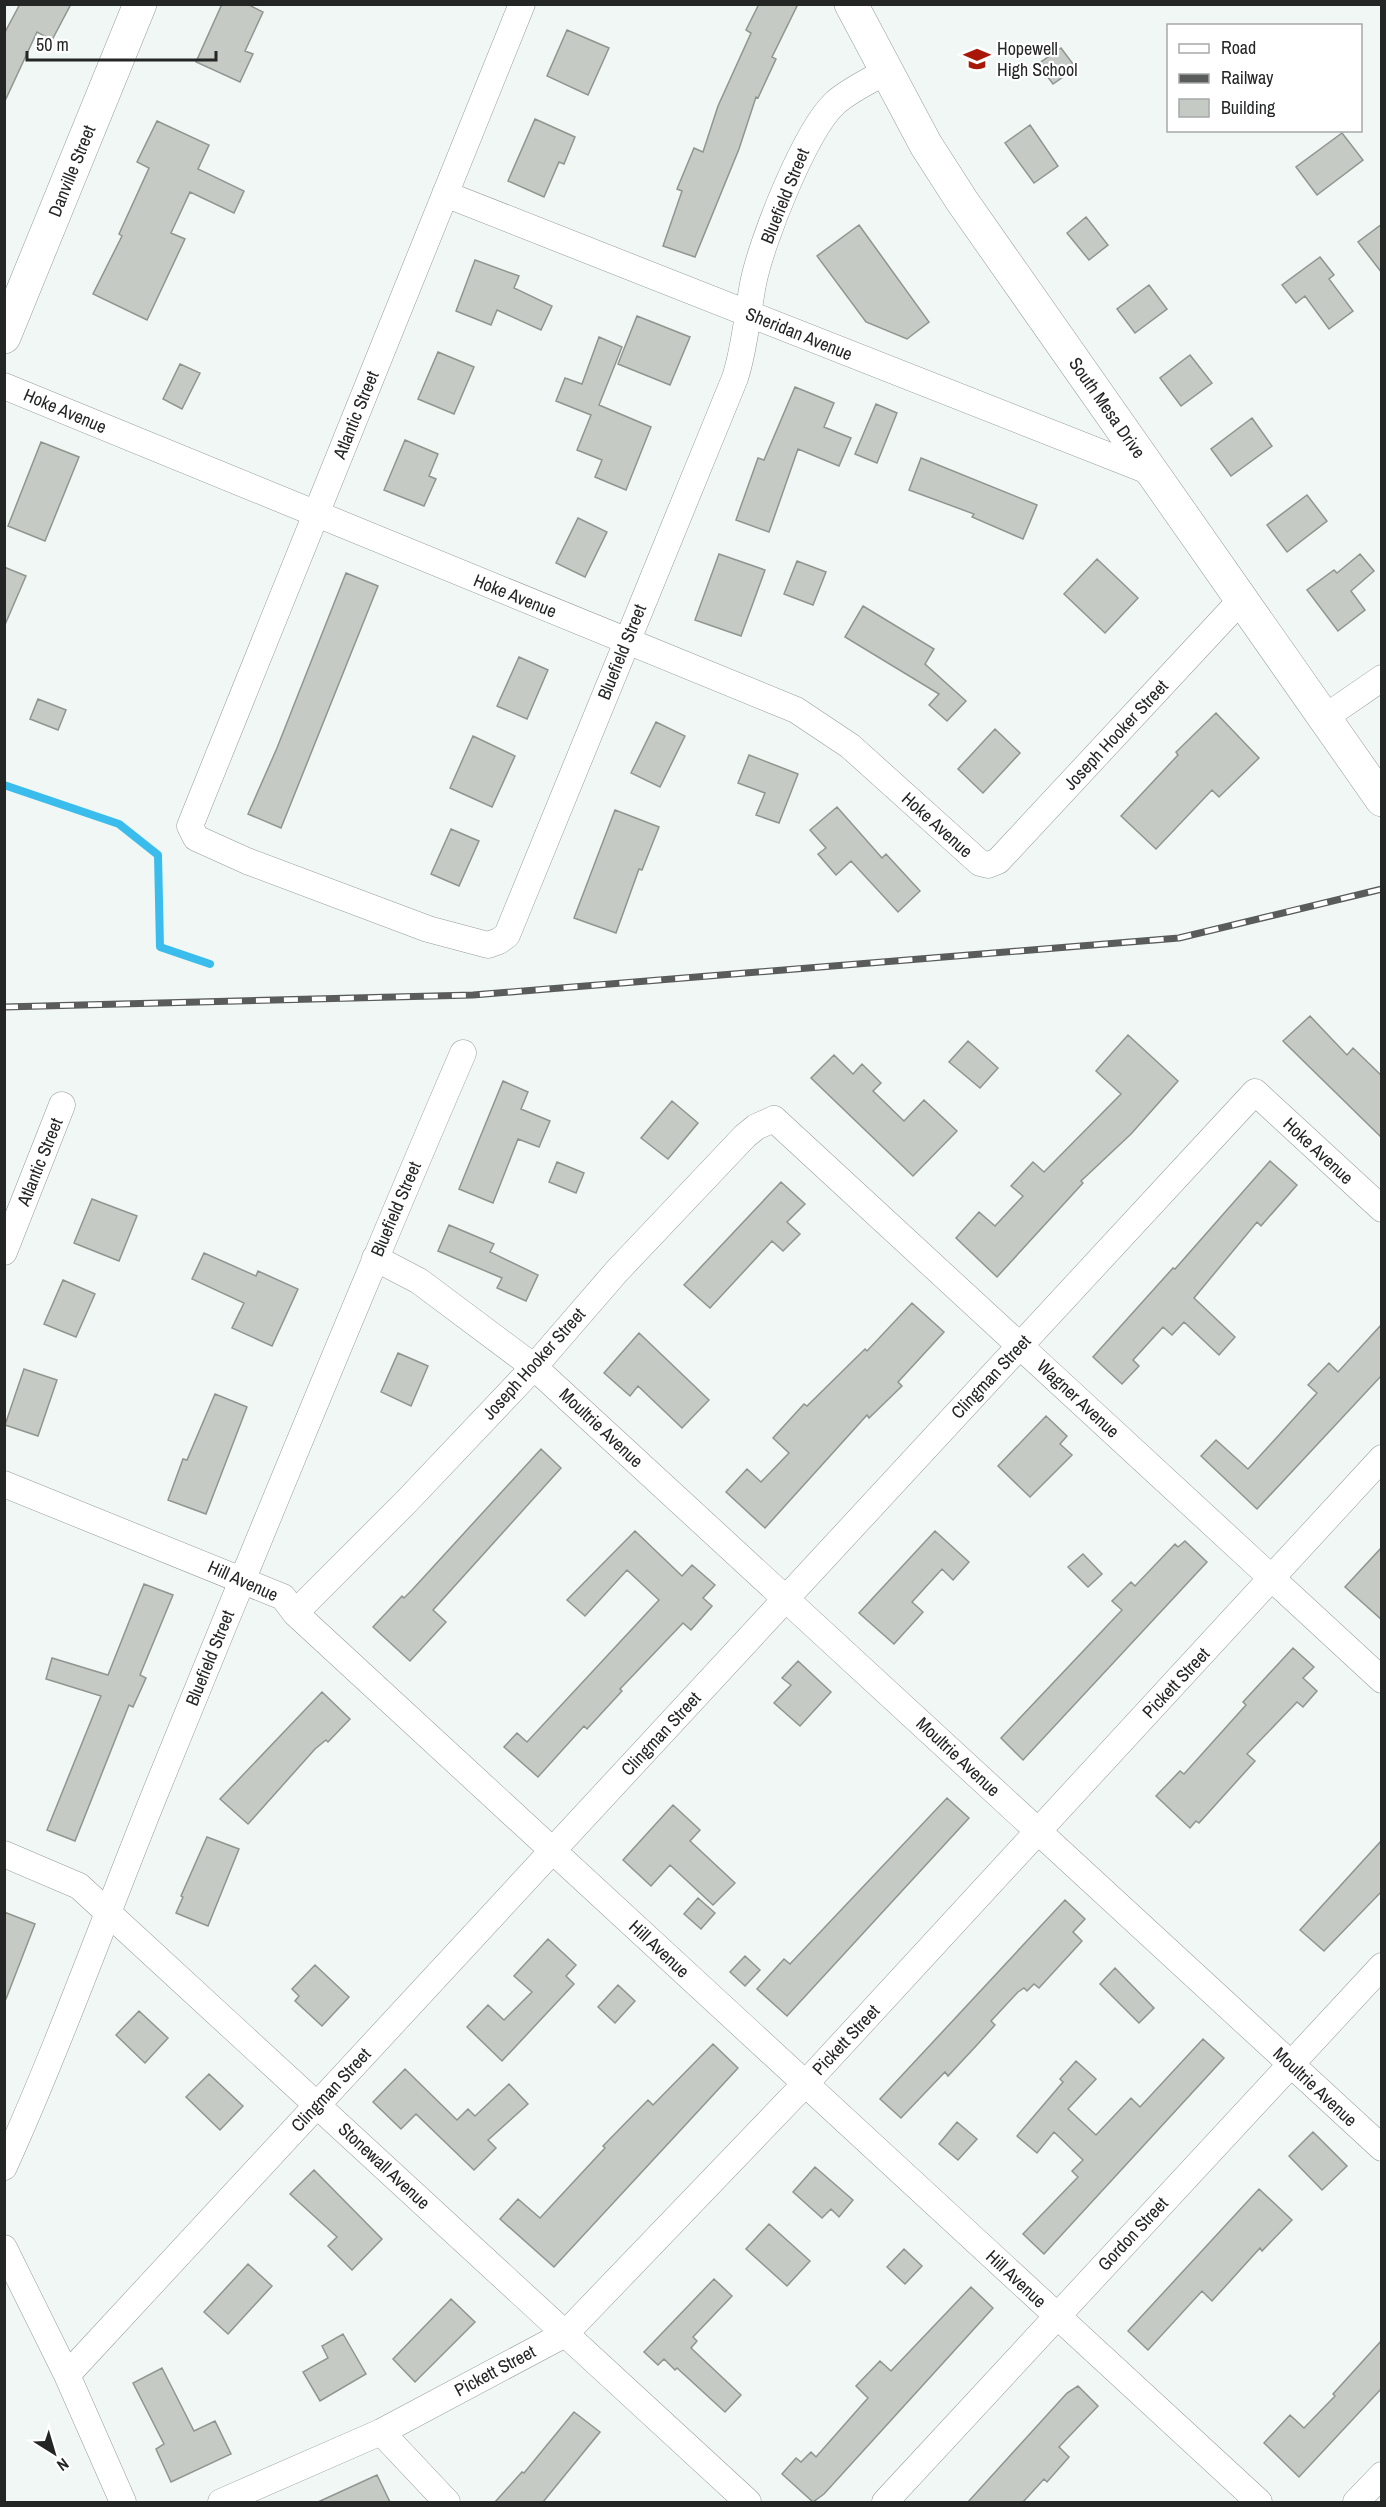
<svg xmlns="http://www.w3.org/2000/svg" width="1386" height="2507" viewBox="0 0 1386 2507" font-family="'Archivo Narrow',sans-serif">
<rect width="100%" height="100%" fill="#f0f7f4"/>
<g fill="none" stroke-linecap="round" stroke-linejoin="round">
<!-- stream -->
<path stroke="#3abded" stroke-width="8" d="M4 785 119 824 158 855 160 947 210 964"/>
</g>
<!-- building -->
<path fill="#c5cac5" stroke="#909590" stroke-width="1.5" d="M20 4H71L52 40 37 32 4 103V34Z
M222 4H247L263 12 245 51 253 54 240 82 196 62Z
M759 4H798L772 57 776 59 758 98 756 97 739 149 695 257 663 246 682 191 677 189 694 148 703 152 718 106 751 33 746 30Z
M567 30 609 48 588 95 547 76Z
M1061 48 1076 68 1053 84 1038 64Z
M535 119 575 137 564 164 559 162 544 197 508 181Z
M157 121 209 145 198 169 244 191 234 213 190 192 171 233 185 239 147 320 93 294 122 236 119 234 149 168 137 162Z
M1030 125 1058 166 1034 183 1005 143Z
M1342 133 1363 160 1317 195 1296 167Z
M1086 217 1108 245 1089 260 1067 233Z
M1382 224V273L1358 242Z
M859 225 929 322 907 339 866 322 817 256Z
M1320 257 1334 275 1329 279 1353 311 1329 329 1305 296 1296 303 1282 285Z
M475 260 519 276 514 288 552 306 541 330 497 310 491 325 456 311Z
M1149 285 1167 309 1135 333 1117 309Z
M637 316 690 337 670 385 618 364Z
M599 337 622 347 599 405 651 427 626 490 595 477 602 460 577 450 591 415 556 401 565 378 582 384Z
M438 352 474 367 454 414 418 399Z
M1190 355 1212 383 1181 406 1160 378Z
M180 364 200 373 182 409 163 399Z
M795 387 834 403 824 427 851 438 839 466 798 449 769 532 736 520 758 458 764 460Z
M876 404 897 413 877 463 855 454Z
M1252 418 1272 446 1231 476 1211 449Z
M405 440 438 454 429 476 436 479 424 506 384 490Z
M41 442 79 457 45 541 8 526Z
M921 458 1037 505 1023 539 972 517 974 514 909 490Z
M1307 495 1327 521 1287 552 1267 525Z
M578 518 607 532 585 577 556 563Z
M719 554 765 570 741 636 695 620Z
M1360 554 1374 571 1351 591 1365 610 1338 631 1307 590 1334 570 1337 573Z
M1097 559 1138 598 1105 633 1064 594Z
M797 561 826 572 813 605 784 594Z
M4 567 26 576 4 627Z
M346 573 378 586 281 828 248 814 277 748Z
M863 606 934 649 925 664 966 701 947 721 929 705 939 694 845 637Z
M519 657 548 670 527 719 497 706Z
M38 699 66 710 58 730 30 719Z
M1216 713 1259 758 1219 797 1212 790 1156 849 1121 816 1178 755 1176 752Z
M656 722 685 736 660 787 631 773Z
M995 729 1020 753 983 793 958 769Z
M473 736 515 756 492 807 450 788Z
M749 755 798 774 779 823 756 815 765 793 738 783Z
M837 807 882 858 886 854 920 891 898 912 851 861 836 875 818 854 826 848 810 830Z
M615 810 659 827 642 870 639 869 616 933 574 918Z
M451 829 479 841 459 886 431 874Z
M1310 1016 1347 1055 1353 1048 1382 1076V1138L1283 1041Z
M1128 1035 1178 1081 1131 1134 1081 1181 1083 1183 997 1277 956 1238 979 1212 995 1226 1023 1196 1011 1186 1033 1162 1044 1172 1121 1094 1096 1071Z
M968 1041 998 1068 980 1088 949 1062Z
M834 1055 853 1074 862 1064 881 1083 873 1091 904 1121 924 1100 957 1131 913 1176 811 1078Z
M503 1081 528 1092 521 1109 550 1121 539 1147 518 1139 493 1203 459 1189Z
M672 1101 698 1123 668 1159 641 1138Z
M1270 1161 1297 1185 1261 1226 1257 1222 1194 1298 1235 1337 1219 1355 1184 1322 1172 1335 1163 1327 1133 1360 1139 1366 1122 1384 1093 1357 1173 1268 1175 1269Z
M557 1162 584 1173 576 1193 549 1182Z
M781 1182 805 1204 787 1222 800 1234 783 1251 772 1241 710 1308 684 1285Z
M92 1199 137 1216 119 1261 74 1243Z
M449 1225 494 1244 490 1252 538 1275 526 1301 497 1288 502 1278 438 1251Z
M204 1253 256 1276 258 1271 298 1289 272 1346 232 1328 244 1303 192 1279Z
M63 1280 95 1294 76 1337 44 1324Z
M912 1303 944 1332 898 1382 902 1386 869 1418 867 1415 765 1528 726 1492 747 1469 761 1482 789 1453 773 1438 804 1404 807 1406 865 1349 867 1351Z
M1382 1324V1375L1257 1509 1201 1456 1216 1440 1248 1469 1317 1393 1308 1385 1329 1363 1338 1372Z
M639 1333 709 1400 682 1428 638 1386 630 1396 604 1373Z
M398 1353 428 1366 411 1406 381 1392Z
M24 1369 57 1380 38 1436 5 1425Z
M215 1394 247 1407 206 1514 168 1500 183 1459 187 1460Z
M1046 1416 1067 1436 1060 1444 1072 1455 1030 1497 998 1466Z
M541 1449 561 1468 433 1610 446 1622 410 1661 373 1627 402 1596 404 1598 412 1590Z
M635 1531 682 1576 692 1565 715 1585 703 1598 712 1606 691 1630 683 1623 620 1689 622 1691 587 1729 584 1726 538 1777 504 1747 517 1733 527 1742 659 1600 627 1570 585 1616 567 1600Z
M935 1531 969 1562 953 1580 942 1569 912 1602 923 1612 894 1644 859 1613Z
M1185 1541 1207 1562 1023 1760 1001 1738 1122 1610 1112 1601 1131 1582 1135 1586 1175 1544 1178 1547Z
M1382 1547V1620L1345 1587Z
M1083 1554 1102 1574 1088 1587 1068 1567Z
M144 1584 173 1595 140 1675 146 1678 133 1707 129 1705 75 1841 47 1830 101 1696 46 1679 52 1658 108 1675Z
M1293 1648 1314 1667 1303 1678 1317 1691 1303 1707 1297 1702 1247 1754 1255 1761 1199 1823 1196 1821 1190 1828 1156 1796 1180 1771 1184 1774 1246 1705 1243 1702Z
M798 1661 831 1692 800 1726 774 1703 791 1685 782 1678Z
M322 1692 350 1719 328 1742 326 1740 315 1749 248 1824 220 1799Z
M947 1798 969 1818 787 2016 757 1989 784 1959 790 1964Z
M673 1805 700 1830 690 1841 735 1883 713 1905 670 1865 651 1886 623 1860Z
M207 1837 239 1849 208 1926 176 1913 183 1897 181 1896Z
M1382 1840V1891L1324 1951 1300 1930Z
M698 1898 715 1913 701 1929 684 1914Z
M1065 1900 1085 1919 1073 1932 1082 1941 1039 1988 1034 1984 1027 1991 1024 1988 1018 1992 991 2021 995 2025 976 2046 948 2076 945 2072 901 2118 880 2099Z
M4 1912 35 1924 6 1999H4Z
M548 1939 576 1965 566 1976 574 1984 502 2061 467 2027 488 2005 504 2020 532 1992 514 1976Z
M745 1956 760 1970 745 1986 730 1972Z
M315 1965 349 1997 322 2026 295 2001 299 1996 292 1989Z
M1115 1968 1154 2008 1139 2023 1100 1984Z
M618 1985 635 2001 615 2023 598 2007Z
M139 2011 168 2038 145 2063 116 2035Z
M1203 2039 1224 2058 1044 2254 1023 2234 1078 2177 1072 2171 1083 2160 1054 2132 1037 2153 1017 2136 1063 2082 1060 2079 1076 2061 1096 2079 1068 2109 1096 2135 1131 2098 1140 2107Z
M713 2044 738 2068 554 2267 500 2219 518 2199 540 2218 605 2148 603 2146 648 2100 653 2105Z
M405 2069 457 2120 468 2109 475 2116 509 2084 528 2104 488 2140 496 2148 474 2170 416 2114 401 2129 373 2102Z
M209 2074 243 2106 220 2130 186 2097Z
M957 2122 977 2139 958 2160 939 2144Z
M1313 2132 1347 2166 1322 2190 1289 2156Z
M815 2167 853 2200 839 2217 831 2209 822 2218 793 2192Z
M314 2170 382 2239 352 2270 328 2246 337 2237 290 2194Z
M1259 2189 1292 2220 1262 2251 1260 2248 1212 2301 1202 2291 1148 2350 1128 2331Z
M769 2224 810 2261 787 2286 746 2249Z
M904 2249 922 2266 905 2284 887 2267Z
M248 2264 272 2286 228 2334 204 2312Z
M714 2279 732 2296 693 2337 697 2341 691 2348 741 2395 725 2412 677 2368 675 2370 664 2359 658 2365 644 2352Z
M971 2287 993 2308 824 2494 813 2502 782 2474 796 2458 801 2462 811 2452 816 2457 868 2398 856 2386 880 2361 891 2371Z
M451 2299 475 2322 415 2382 393 2359Z
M343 2334 366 2374 320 2401 303 2372 328 2358 322 2346Z
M1382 2340V2388L1299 2477 1264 2443 1290 2415 1304 2428 1335 2396 1333 2394Z
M162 2368 194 2431 215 2421 231 2454 171 2482 156 2449 164 2444 133 2383Z
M1078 2386 1098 2406 1059 2447 1069 2457 1047 2482 1044 2479 1023 2502H968L1067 2393Z
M574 2412 600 2432 543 2502H495L522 2472 524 2473Z
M377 2475 390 2502H318Z"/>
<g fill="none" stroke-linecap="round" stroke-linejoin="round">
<!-- minor casing -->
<g stroke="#959c99" stroke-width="27">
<path id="minor" d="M522 4 190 826 196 838 247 861 428 929 488 945 499 941 507 935 735 378C745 347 747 316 753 284 761 242 805 131 835 103 849 90 870 81 886 71
M445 194 1153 473
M4 386 796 710 850 746 980 863 988 865 998 861 1241 600
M1324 718 1382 678
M4 1252 62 1105
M375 1258 419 1281 534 1367 1382 2148
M4 1484 283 1597 295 1613 1259 2502
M295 1613 406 1502 534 1367 617 1271 745 1136 756 1127 774 1119 1382 1680
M4 1854 79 1886 748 2502
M4 2167C59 2045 104 1920 154 1796 255 1548 357 1299 463 1053
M4 2248 67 2375 123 2502
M67 2375 1255 1092 1382 1209
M381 2432 447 2502
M221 2502 381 2432 565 2334 805 2084 1382 1458
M885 2502 1382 1966
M1356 2502 1382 2475"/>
</g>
<!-- tertiary casing -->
<g stroke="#959c99" stroke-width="34">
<path id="tertiary" d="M4 337 140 4"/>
</g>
<!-- secondary casing -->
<g stroke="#959c99" stroke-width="34">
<path id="secondary" d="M851 4 926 145 962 201 1382 800"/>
</g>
<!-- minor -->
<use href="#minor" stroke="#fff" stroke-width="26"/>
<!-- tertiary -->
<use href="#tertiary" stroke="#fff" stroke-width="33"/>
<!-- secondary -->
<use href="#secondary" stroke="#fff" stroke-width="33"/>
<!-- rail casing -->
<g stroke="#595c5b" stroke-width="7">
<path id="rail" d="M4 1007 473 995 1179 938 1382 889"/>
</g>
<!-- rail -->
<use href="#rail" stroke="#fff" stroke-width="4.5" stroke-dasharray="14" stroke-linecap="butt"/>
</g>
<!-- icons -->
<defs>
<g id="school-bare" transform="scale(2.07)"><path d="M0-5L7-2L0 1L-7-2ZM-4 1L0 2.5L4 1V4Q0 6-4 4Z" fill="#a91708" stroke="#fff" stroke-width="2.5" paint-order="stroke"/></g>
</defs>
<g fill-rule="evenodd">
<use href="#school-bare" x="977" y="59"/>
</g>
<g text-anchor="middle" stroke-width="4.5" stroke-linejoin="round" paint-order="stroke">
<!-- poi labels -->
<g font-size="18" fill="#242625" stroke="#fff" text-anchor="start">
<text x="997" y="55">Hopewell<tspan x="997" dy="21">High School</tspan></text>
</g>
<!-- street labels -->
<g font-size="18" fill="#242625" stroke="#fff">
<text transform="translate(72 171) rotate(-68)" y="6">Danville Street</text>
<text transform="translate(785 196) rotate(-68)" y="6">Bluefield Street</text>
<text transform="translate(799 334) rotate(22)" y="6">Sheridan Avenue</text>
<text transform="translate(1107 408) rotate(55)" y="6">South Mesa Drive</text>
<text transform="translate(65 411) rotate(23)" y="6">Hoke Avenue</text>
<text transform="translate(356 415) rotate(-68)" y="6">Atlantic Street</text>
<text transform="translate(515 596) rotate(22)" y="6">Hoke Avenue</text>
<text transform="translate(622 652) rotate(-68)" y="6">Bluefield Street</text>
<text transform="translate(1116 735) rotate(-47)" y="6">Joseph Hooker Street</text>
<text transform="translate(937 825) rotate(42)" y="6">Hoke Avenue</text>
<text transform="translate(1318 1151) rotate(43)" y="6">Hoke Avenue</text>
<text transform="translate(40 1162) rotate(-68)" y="6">Atlantic Street</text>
<text transform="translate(396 1209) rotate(-67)" y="6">Bluefield Street</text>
<text transform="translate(534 1364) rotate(-48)" y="6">Joseph Hooker Street</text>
<text transform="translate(991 1377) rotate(-47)" y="6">Clingman Street</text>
<text transform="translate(1078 1399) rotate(43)" y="6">Wagner Avenue</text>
<text transform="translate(601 1428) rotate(43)" y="6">Moultrie Avenue</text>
<text transform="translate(243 1581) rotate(24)" y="6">Hill Avenue</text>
<text transform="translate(210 1658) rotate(-68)" y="6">Bluefield Street</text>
<text transform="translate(1176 1683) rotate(-47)" y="6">Pickett Street</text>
<text transform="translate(661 1734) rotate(-47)" y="6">Clingman Street</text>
<text transform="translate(958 1757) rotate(43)" y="6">Moultrie Avenue</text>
<text transform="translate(659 1949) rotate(43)" y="6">Hill Avenue</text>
<text transform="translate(846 2040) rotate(-47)" y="6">Pickett Street</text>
<text transform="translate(1315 2087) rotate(43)" y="6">Moultrie Avenue</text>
<text transform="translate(331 2090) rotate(-47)" y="6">Clingman Street</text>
<text transform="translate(384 2166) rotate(43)" y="6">Stonewall Avenue</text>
<text transform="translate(1133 2234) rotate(-47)" y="6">Gordon Street</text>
<text transform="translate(1016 2279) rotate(43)" y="6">Hill Avenue</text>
<text transform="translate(495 2371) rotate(-28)" y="6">Pickett Street</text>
</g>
</g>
<!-- border -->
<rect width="1386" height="2507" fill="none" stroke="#242625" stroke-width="12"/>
<!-- legend -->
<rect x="1167" y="24" width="195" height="108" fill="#ffffff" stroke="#a7a8a8" stroke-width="1.5"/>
<rect x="1179" y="44" width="30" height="9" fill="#ffffff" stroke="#a7a8a8" stroke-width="1.5"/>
<text x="1221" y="54" font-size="18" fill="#242625">Road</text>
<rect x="1179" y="74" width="30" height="9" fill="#595c5b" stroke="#a7a8a8" stroke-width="1.5"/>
<text x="1221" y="84" font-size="18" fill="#242625">Railway</text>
<rect x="1179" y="99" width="30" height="18" fill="#c5cac5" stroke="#a7a8a8" stroke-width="1.5"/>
<text x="1221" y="114" font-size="18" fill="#242625">Building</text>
<!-- north arrow -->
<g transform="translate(54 2453) rotate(143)" stroke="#ffffff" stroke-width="4.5" paint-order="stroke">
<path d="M0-4.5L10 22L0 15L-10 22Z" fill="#242625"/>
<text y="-9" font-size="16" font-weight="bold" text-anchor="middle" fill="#242625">N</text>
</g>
<!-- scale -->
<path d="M27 51v9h189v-9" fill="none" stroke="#242625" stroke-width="3"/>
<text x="36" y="51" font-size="18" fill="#242625" stroke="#ffffff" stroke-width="4.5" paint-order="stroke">50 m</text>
</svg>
